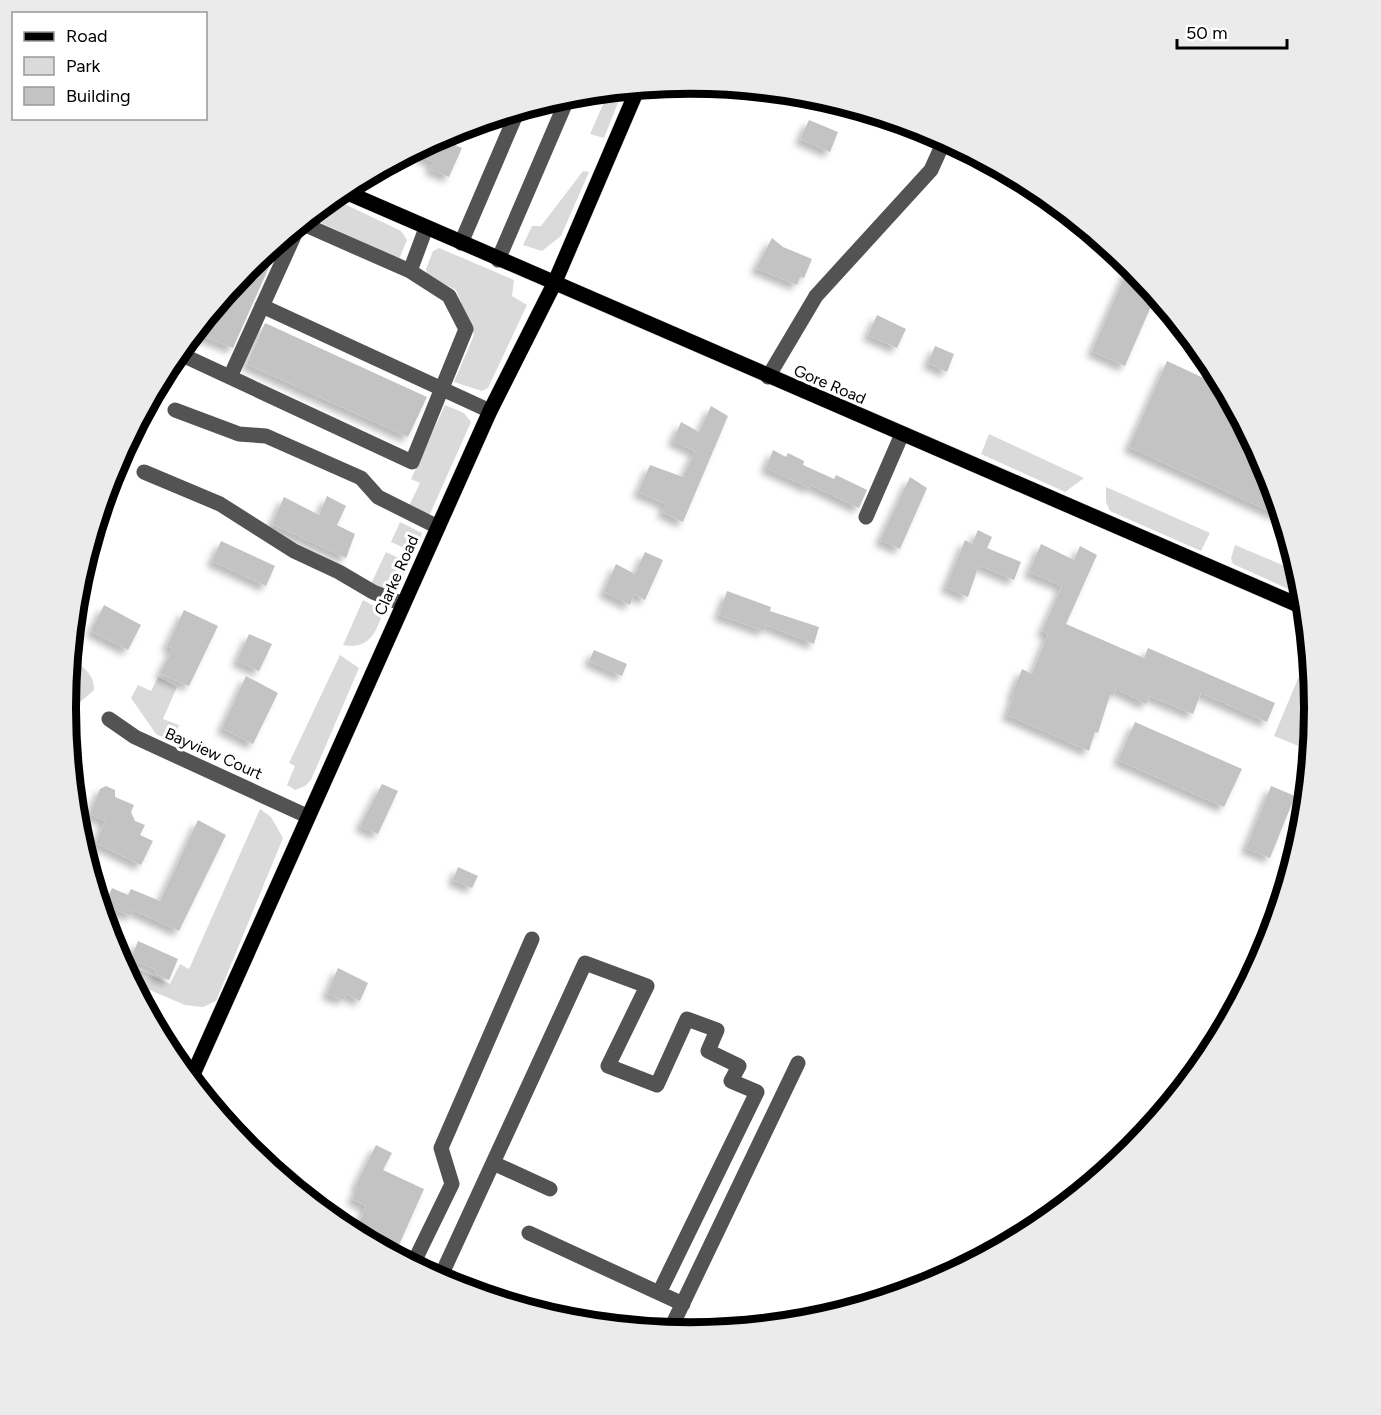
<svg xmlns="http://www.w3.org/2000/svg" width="1381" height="1415" viewBox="0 0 1381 1415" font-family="Figtree,sans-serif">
<defs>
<filter id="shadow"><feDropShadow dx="-5.5" dy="5.5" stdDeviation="3" flood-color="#0004"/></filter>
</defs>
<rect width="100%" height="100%" fill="#fff"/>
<!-- green -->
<path fill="#dadada" d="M623 90 604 138 590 134 609 91Z
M583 171 589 172 561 236 542 251 523 245 532 226H541Z
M332 198 401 231 407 240 399 259 308 217Z
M439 248 514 280 512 296 527 305 488 388 482 391 454 382 474 335 456 290 427 275 426 269 433 251Z
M445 405 464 413 471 422 430 514 407 510 420 483 411 479Z
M989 434 1084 478 1065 492 981 454Z
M1106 487 1210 533 1201 551 1110 511 1106 502Z
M400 522 422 533 417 549 413 552 391 542Z
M1235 545 1299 572 1304 596 1233 564 1231 558Z
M386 552 407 562 408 565 394 594 369 588Z
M363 600 383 611C377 633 368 650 343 645Z
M1309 652 1315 708 1311 751 1274 736Z
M340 655 359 668 311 780 305 786 295 790 287 785 295 766 289 763Z
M71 659C83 666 95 675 94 690L78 704 67 696Z
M158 677 177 687 163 719 179 725 172 742 156 734 131 698 138 685 151 691Z
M260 809 271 817 283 838 216 1001 203 1007 185 1005 133 983 127 971 129 965 170 984 180 964 189 969Z"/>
<!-- building -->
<path fill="#c3c3c3" filter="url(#shadow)" d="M809 120 838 132 830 152 800 139Z
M438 138 462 148 449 177 430 169 433 162 412 152Z
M772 238 783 247 812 259 804 278 800 277 797 285 756 268Z
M281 240 233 348 194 333 249 266Z
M1130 264 1156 295 1125 366 1092 351Z
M877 315 906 329 897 348 868 335Z
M265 323 427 397 408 437 247 364Z
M935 346 954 354 947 372 928 363Z
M1167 361 1225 388 1268 469 1282 517 1129 447Z
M711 406 728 416 683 522 662 512 666 504 638 492 650 465 683 477 695 451 673 441 681 422 699 432Z
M773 450 786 457 788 453 804 461 803 465 834 479 836 475 867 490 859 508 811 485 810 488 766 468Z
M910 477 927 488 900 549 880 540Z
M327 496 346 506 337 525 355 534 346 558 272 524 284 497 319 515Z
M978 530 992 537 987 548 1021 562 1014 580 979 565 968 597 946 587 965 540 972 544Z
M221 541 275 566 266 586 212 561Z
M1041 544 1074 560 1080 546 1097 555 1066 624 1144 658 1148 648 1275 703 1267 722 1201 693 1193 714 1150 696 1146 704 1116 689 1113 696 1110 695 1098 733 1095 732 1089 751 1007 715 1014 695 1012 694 1022 669 1032 674 1048 634 1042 631 1062 586 1029 572Z
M645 552 663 560 645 600 634 594 630 605 604 592 616 564 635 574Z
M727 591 771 607 770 611 819 627 814 644 766 625 764 631 719 615Z
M104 605 141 625 128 650 91 631Z
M184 610 218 626 189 686 160 674 173 648 167 646Z
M249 634 272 644 259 671 237 661Z
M594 650 627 664 622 676 589 661Z
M246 676 278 693 253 744 222 728Z
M1135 722 1242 769 1224 807 1118 760Z
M382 784 398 791 378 834 360 826Z
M106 786 115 790V797L134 805 131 812 135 821 145 825 140 835 153 841 141 865 96 843 105 821 90 814 100 789Z
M1271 786 1295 796 1270 858 1246 848Z
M198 820 226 835 179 931 133 910 131 916 105 905 112 888 128 895 131 889 160 901Z
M458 867 478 876 472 888 453 880Z
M138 941 178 959 169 980 155 974 156 970 131 959Z
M338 968 368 983 360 1001 346 994 343 1000 327 994Z
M376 1145 392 1153 383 1170 424 1189 395 1254 355 1233 366 1206 352 1199 358 1187 356 1185Z"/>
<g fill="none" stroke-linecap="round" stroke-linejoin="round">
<!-- major casing -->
<g stroke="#dbdbdb" stroke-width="16">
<path id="major" d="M341 190 1305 608
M191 1079 490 411 554 284 638 88"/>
</g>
<!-- minor -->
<path stroke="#535353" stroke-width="15" d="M806 94 817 99
M461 243 518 110
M498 260 569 95
M410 271 426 228
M262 306 490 411
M178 353 412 462 466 329 449 296 410 271 301 223
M230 377 299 225
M768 377 816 296 931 170 945 139
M175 410 239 434 266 436 361 478 378 497 438 527
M144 472 220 504 294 551 339 572 373 592 403 604
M866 517 902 434
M109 719 135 737 307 816
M493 1163 550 1189
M529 1233 683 1304
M413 1264 452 1184 441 1148 532 939
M440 1278 585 963 647 986 608 1066 657 1085 687 1019 717 1030 708 1051 739 1066 731 1081 757 1092 659 1293
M670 1330 798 1063"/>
<!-- major -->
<use href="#major" stroke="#000" stroke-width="15"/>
</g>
<g text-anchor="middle" stroke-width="6" stroke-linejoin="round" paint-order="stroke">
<!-- street labels -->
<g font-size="16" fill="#000" stroke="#fff">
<text transform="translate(830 384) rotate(23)" y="6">Gore Road</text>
<text transform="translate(396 575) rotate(-66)" y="6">Clarke Road</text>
<text transform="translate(214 753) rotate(24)" y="6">Bayview Court</text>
</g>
</g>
<!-- crop -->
<path d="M0 0H1381V1415H0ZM76 708a614 614 0 1 1 1228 0a614 614 0 1 1-1228 0Z" fill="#ebebeb" fill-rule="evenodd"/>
<path fill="none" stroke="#000" stroke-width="8" d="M76 708a614 614 0 1 1 1228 0a614 614 0 1 1-1228 0Z"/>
<!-- legend -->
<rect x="12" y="12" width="195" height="108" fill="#ffffff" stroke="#999999" stroke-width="1.5"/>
<rect x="24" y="32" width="30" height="9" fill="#000000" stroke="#999999" stroke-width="1.5"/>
<text x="66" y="42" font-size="18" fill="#000000">Road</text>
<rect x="24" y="57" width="30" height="18" fill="#dadada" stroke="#999999" stroke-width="1.5"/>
<text x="66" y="72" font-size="18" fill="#000000">Park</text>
<rect x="24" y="87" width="30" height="18" fill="#c3c3c3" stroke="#999999" stroke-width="1.5"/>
<text x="66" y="102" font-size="18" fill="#000000">Building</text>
<!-- scale -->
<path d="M1177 39v9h110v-9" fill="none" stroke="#000000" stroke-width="3"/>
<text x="1186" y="39" font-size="18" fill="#000000" stroke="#ffffff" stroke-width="4.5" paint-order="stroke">50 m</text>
</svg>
